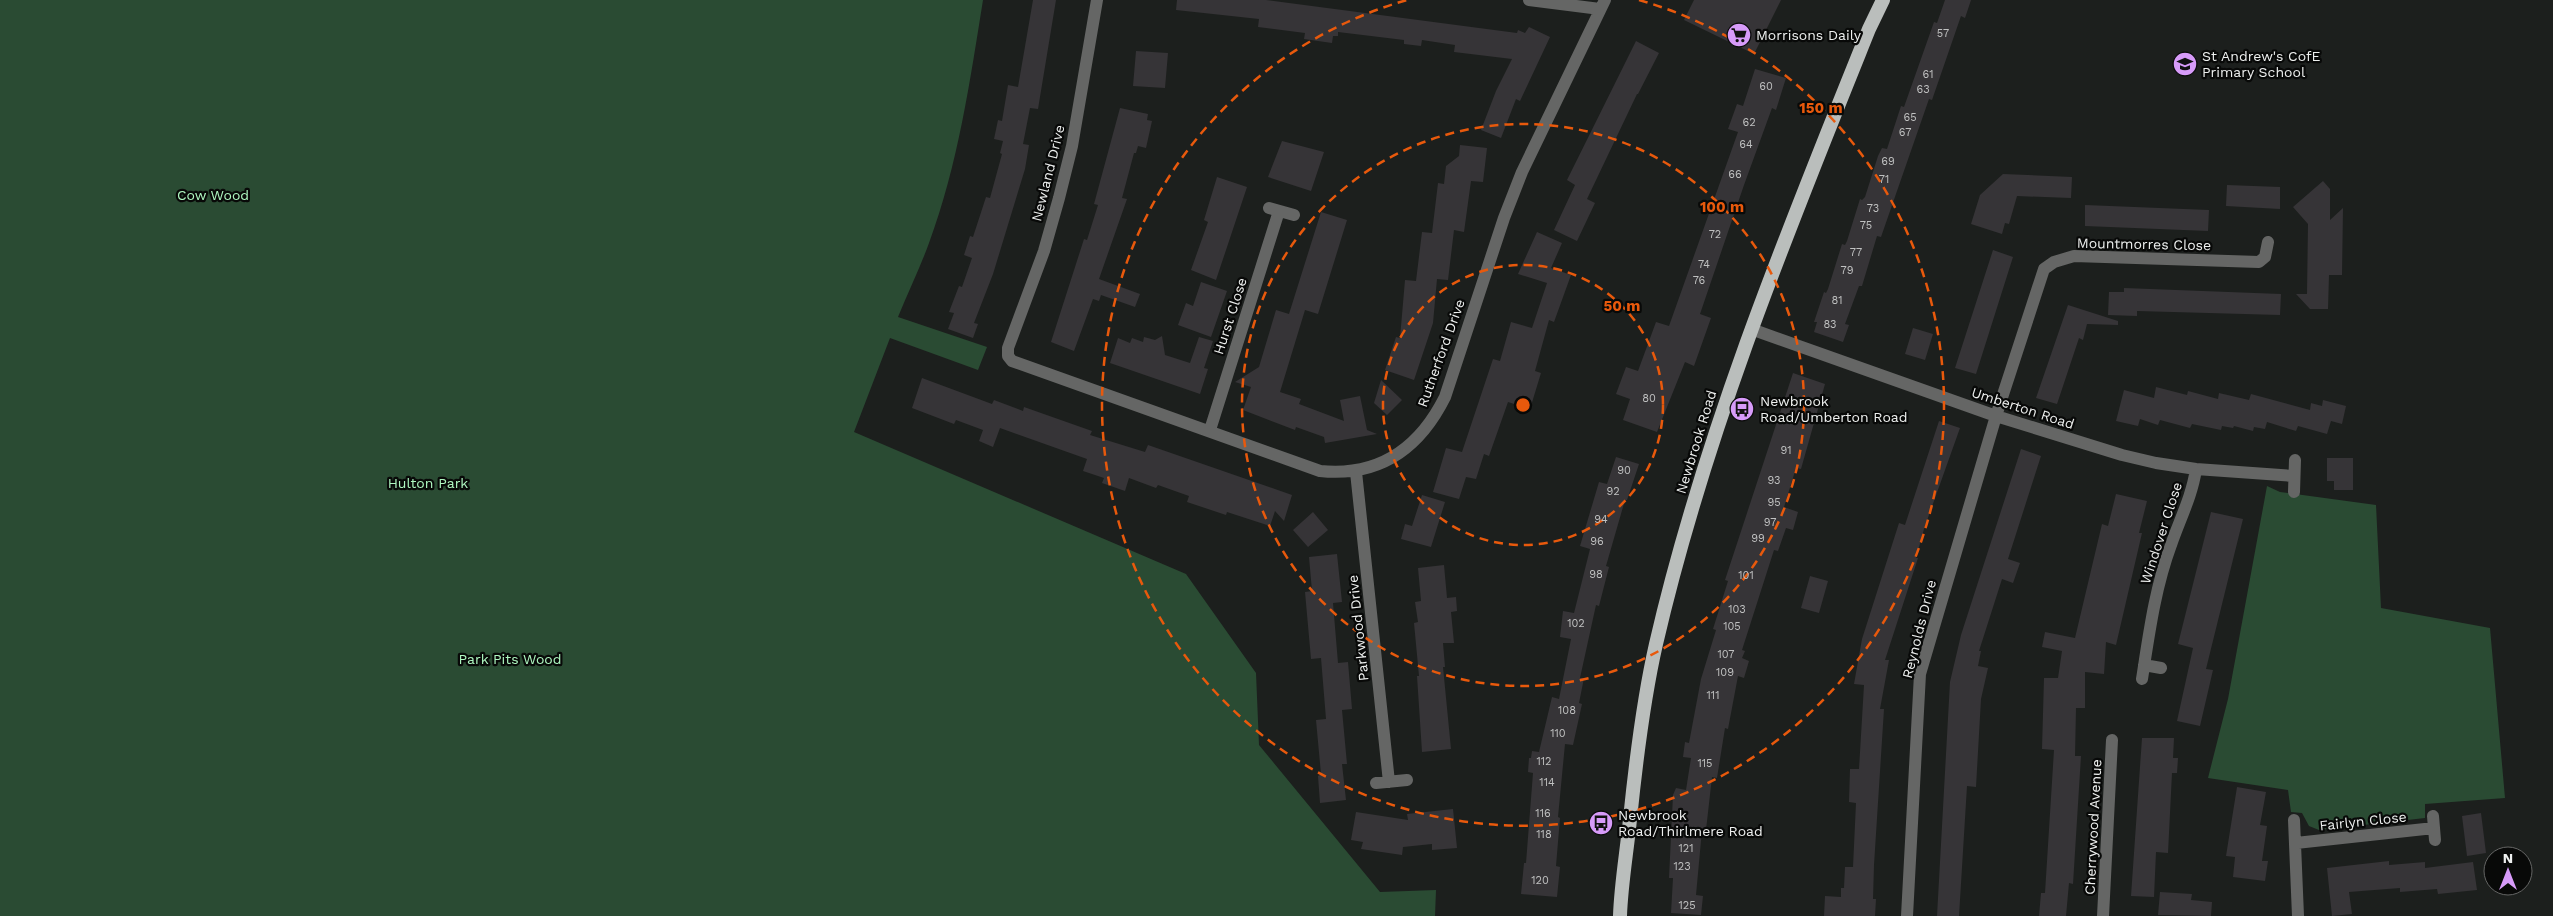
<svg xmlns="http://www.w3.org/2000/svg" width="2553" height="916" viewBox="0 0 2553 916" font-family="'Work Sans',sans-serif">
<rect width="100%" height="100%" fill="#1c1f1d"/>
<!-- green -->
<path fill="#2a4b33" d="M0 0H983C970 81 958 165 929 243 920 268 908 292 898 317L987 347 978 370 890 338 854 432 1186 574 1256 673 1259 745 1380 892 1436 890 1435 916H0Z
M2267 486 2280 492 2376 505 2381 608 2490 628 2505 798 2425 804V818L2319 830 2309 826 2302 813 2291 812 2288 790 2208 778 2228 699Z"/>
<!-- building -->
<path fill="#363437" d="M1033 0H1056L1038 109 1030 108 1023 144 1029 145 1025 169 993 274 974 323 978 324 973 338 948 329 954 313 949 312 959 286 962 287 972 258 964 255 970 236 973 237 986 197 990 198 1002 154 1000 153 1003 141 994 139 998 120 1002 121 1008 85 1018 87Z
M1177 0H1266L1517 33 1518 30 1525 33 1529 27 1550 37 1520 101 1516 99 1501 138 1481 130 1496 91 1512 59 1454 52 1455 45 1422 40 1421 46 1404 44V40L1338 32V36H1333L1332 43 1304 39 1305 33 1258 27 1259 19 1176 10Z
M1694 0H1781L1754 54 1684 20Z
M1945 0H1971L1965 18 1961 16 1932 100 1929 99 1881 237 1877 236 1862 286H1859L1845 324 1849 325 1843 342 1814 332 1817 322H1814L1824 292 1826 293 1828 289 1842 244 1845 245 1847 241 1860 199 1862 200 1865 197 1878 156 1882 148 1887 149 1901 106 1904 107 1934 22 1937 23Z
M1636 41 1659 53 1638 94H1637L1587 199 1595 203 1577 241 1554 230 1575 185 1567 180Z
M1136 51 1168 53 1165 88 1133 86Z
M1755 69 1786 78 1776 110 1772 108 1744 185 1700 314 1711 318 1694 366 1685 362 1657 432 1623 420 1630 399 1616 394 1626 367 1638 371 1656 322 1669 326 1738 132 1728 129 1737 104 1743 106Z
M1120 108 1148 114 1147 120 1152 121 1146 148 1138 146 1136 153H1134L1122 198 1127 199 1099 279 1140 294 1135 307 1101 295 1099 301 1093 299 1074 351 1051 342 1084 239 1087 240 1098 205 1094 204Z
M1282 141 1324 152 1311 191 1268 177Z
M1460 145 1487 148 1483 182 1471 181 1464 232 1454 230 1448 280 1437 279 1433 323 1414 380 1385 370 1396 337 1400 338 1405 280 1416 281 1422 232 1432 233 1438 183 1444 184 1446 166 1459 156Z
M2003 174 2072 177 2071 198 2017 196 2009 224 2005 223 2002 234 1971 224 1980 195Z
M1217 177 1247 187 1216 280 1191 270 1208 222 1204 220Z
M2323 181 2330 189V220L2343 208 2342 275H2329L2328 309H2310L2296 294H2307L2308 224 2293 207Z
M2227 185 2280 187V209L2226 206Z
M2085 205 2209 210 2208 231 2085 226Z
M1321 212 1347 220 1318 314 1305 310 1280 392 1301 399 1299 404 1344 421 1340 400 1360 396 1367 430 1377 434 1325 443 1324 437 1296 427 1295 430 1243 410 1251 387 1235 382 1259 367 1276 310 1289 314Z
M1537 232 1562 243 1551 268 1571 275 1554 322 1549 320 1535 371 1541 373 1530 409 1508 402 1489 456 1484 454 1476 479 1466 477 1459 499 1433 492 1446 448 1462 452 1493 359 1500 361 1511 322 1532 328 1547 283 1518 274Z
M1993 250 2013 257 1976 374 1955 368Z
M1201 282 1227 291 1211 337 1178 325 1186 303 1193 306Z
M2124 288 2281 294 2280 315 2137 311V316L2108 315 2109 292H2124Z
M2068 305 2118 321V325L2087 324 2083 340 2079 338 2057 404 2036 398Z
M1913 328 1933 334 1925 360 1905 354Z
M1162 336 1165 355 1190 363 1199 337 1213 341 1204 368 1208 369 1200 394 1110 363 1118 338 1130 343 1132 338 1143 342 1144 337 1155 340Z
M1793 373 1825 384 1801 469 1796 468 1784 507 1798 512 1793 530 1786 528 1778 551 1774 550 1742 650 1745 651 1742 658 1749 661 1744 678 1738 676 1728 729 1725 728 1717 778 1712 777 1706 830H1702L1696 895 1703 896 1701 915 1671 913 1673 878H1669L1673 795 1676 788 1686 790 1691 758 1683 757 1685 742 1689 743 1701 679 1716 630 1713 629 1728 581 1725 580Z
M922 378 992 404 994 400 1023 411 1024 407 1092 431 1090 435 1145 452 1148 445 1292 495 1284 521 1275 511 1270 526 1227 512 1226 515 1187 502 1189 496 1158 485 1156 488 1129 478 1125 491 1102 483 1104 478 1083 471 1087 459 1000 428 993 447 979 441 983 430 956 420 954 424 912 408Z
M1381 380 1402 400 1387 415 1374 403Z
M2156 387 2187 395 2188 391 2218 399 2219 393 2249 400 2251 394 2310 410 2311 403 2322 406 2323 400 2346 406 2342 424 2331 421 2327 434 2298 426 2296 431 2267 422 2265 429 2254 427 2253 431 2234 426 2233 428 2222 426 2221 430 2192 424 2190 428 2160 420 2158 425 2140 419 2138 426 2116 421 2124 390 2154 398Z
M1939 421 1960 428 1924 529 1916 558H1918L1885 660H1889L1880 709H1884L1874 865 1873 899H1876L1875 916H1824L1825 896 1841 897V888H1844L1845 867H1853L1856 803 1849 802 1850 769H1859L1864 685 1854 684 1862 639 1899 523 1905 525Z
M2021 449 2041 456 2008 559 2020 563 2013 583 2002 579 1979 651H1981L1978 666 1988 668 1981 699 1976 787 1967 786 1959 916H1937L1950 682 1961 635Z
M1616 457 1639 464 1627 500H1625L1606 566 1609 567 1599 606 1596 605 1580 678H1584L1579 703 1582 704 1573 745 1565 744 1558 817 1560 818 1556 866 1560 867 1557 897 1521 894 1524 863H1526L1533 773 1528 772 1529 758H1531L1532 751 1539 752 1552 697 1559 699 1571 639 1560 637 1563 611 1574 613 1590 549 1580 546 1599 482 1607 484Z
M2327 458H2353V490H2334V481H2327Z
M2116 494 2147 501 2139 533H2142L2116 645 2106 642 2104 674 2085 672V708H2076L2075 756H2081L2073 884 2069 883 2066 916H2039L2041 893H2045L2054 750 2042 749 2044 678H2058L2062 651 2042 647 2045 632 2075 638 2102 524 2108 526Z
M1422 495 1445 502 1431 547 1401 539 1405 524 1412 526Z
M1313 512 1328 530 1308 547 1293 530Z
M2211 512 2243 519 2206 669 2213 670 2200 726 2177 721 2193 648 2178 644Z
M1337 554 1342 602 1333 603 1338 663 1348 662 1352 709 1342 710 1347 764H1342L1346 800 1320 803 1318 776 1321 774 1316 720 1326 719 1321 658 1311 659 1305 592 1312 591 1309 557Z
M1444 565 1447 598 1456 597 1457 611 1451 612 1454 643H1443L1445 667H1443L1451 749 1422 752 1417 676H1419L1414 623 1418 622 1415 602 1421 601 1418 568Z
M1810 576 1828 581 1819 613 1801 608Z
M2142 738H2174L2173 758H2178L2177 773H2172L2168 853 2156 852 2154 897 2131 896Z
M2237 787 2266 792 2260 825 2267 826 2262 861H2268L2265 881 2233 877 2235 857 2226 856Z
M1453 809 1457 848 1432 850V844L1403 847 1402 855 1361 849 1363 842 1351 840 1356 812 1408 820 1407 814Z
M2481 813 2486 853 2467 856 2462 816Z
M2389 861V865L2425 862V868L2473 862 2477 890 2438 894 2437 889 2400 892V888L2349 892 2352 914 2332 916 2327 868Z
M2160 892 2192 894 2191 900 2212 902 2211 916 2158 915Z"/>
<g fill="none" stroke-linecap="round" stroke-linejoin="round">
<!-- minor -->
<path stroke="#656665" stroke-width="12" d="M1097 0 1072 146 1059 198 1044 251 1008 348V356L1012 361 1320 471C1379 477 1419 449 1445 397L1504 218 1522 172 1605 0
M1529 0 1600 9
M1269 208 1294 215
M1751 329 1996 416 2122 455 2156 463 2196 469 2294 476
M1210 430 1279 211
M1356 472 1389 782
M2294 492 2295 460
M2144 665 2161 668
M2142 679C2149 634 2155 588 2171 545 2180 519 2192 496 2196 469
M1376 783 1407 780
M2433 816 2435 840
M2294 820 2298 916
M2296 843 2434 828
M1907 916 1920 674 1996 416 2044 269 2054 262 2074 256 2259 262 2265 257 2268 242
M2103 916 2112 740"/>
<!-- trunk -->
<path stroke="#babebc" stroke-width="14" d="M1620 916C1621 884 1627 851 1630 819 1636 760 1643 701 1656 644 1705 432 1788 230 1869 29L1883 0"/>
</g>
<!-- distance rings -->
<g fill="none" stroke="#e8590c" stroke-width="2.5" stroke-dasharray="9 6">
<circle cx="1523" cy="405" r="140"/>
<circle cx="1523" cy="405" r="281"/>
<path d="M1639 0A421 421 0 1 1 1407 0"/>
</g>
<!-- icons -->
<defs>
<g id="supermarket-disc" transform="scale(1.25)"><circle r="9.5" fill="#d79bf9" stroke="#080908"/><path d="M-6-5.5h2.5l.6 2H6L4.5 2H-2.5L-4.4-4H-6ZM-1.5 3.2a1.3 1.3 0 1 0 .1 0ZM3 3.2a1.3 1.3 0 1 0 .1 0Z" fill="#111"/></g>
<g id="school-disc" transform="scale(1.25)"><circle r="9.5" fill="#d79bf9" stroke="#080908"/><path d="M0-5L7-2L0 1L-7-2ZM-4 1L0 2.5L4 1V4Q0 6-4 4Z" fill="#111"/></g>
<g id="bus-disc" transform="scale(1.25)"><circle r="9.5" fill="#d79bf9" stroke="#080908"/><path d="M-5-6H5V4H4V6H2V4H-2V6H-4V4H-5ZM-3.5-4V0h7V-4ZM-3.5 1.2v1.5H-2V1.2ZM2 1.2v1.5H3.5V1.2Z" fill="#111"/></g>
</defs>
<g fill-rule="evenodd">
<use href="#supermarket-disc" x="1739" y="35"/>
<use href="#school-disc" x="2185" y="64"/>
<use href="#bus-disc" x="1742" y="409"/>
<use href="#bus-disc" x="1601" y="823"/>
</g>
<g text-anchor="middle" stroke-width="4.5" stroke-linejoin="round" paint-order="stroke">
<!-- number labels -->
<g font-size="11" fill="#c0c1c1">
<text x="1943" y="37">57</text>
<text x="1928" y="78">61</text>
<text x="1766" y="90">60</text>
<text x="1923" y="93">63</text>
<text x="1910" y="121">65</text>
<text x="1749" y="126">62</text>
<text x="1905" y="136">67</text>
<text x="1746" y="148">64</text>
<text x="1888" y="165">69</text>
<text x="1735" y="178">66</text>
<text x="1884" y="183">71</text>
<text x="1873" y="212">73</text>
<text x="1866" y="229">75</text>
<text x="1715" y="238">72</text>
<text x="1856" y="256">77</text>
<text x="1704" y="268">74</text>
<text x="1847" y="274">79</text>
<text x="1699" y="284">76</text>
<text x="1837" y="304">81</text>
<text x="1830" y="328">83</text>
<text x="1649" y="402">80</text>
<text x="1786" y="454">91</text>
<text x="1624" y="474">90</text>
<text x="1774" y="484">93</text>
<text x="1613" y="495">92</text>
<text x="1774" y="506">95</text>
<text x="1601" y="523">94</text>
<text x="1770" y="526">97</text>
<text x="1758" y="542">99</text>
<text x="1597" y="545">96</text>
<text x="1596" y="578">98</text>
<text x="1746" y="579">101</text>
<text x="1737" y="613">103</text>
<text x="1576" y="627">102</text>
<text x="1732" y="630">105</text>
<text x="1726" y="658">107</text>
<text x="1725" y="676">109</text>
<text x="1713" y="699">111</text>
<text x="1567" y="714">108</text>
<text x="1558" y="737">110</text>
<text x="1544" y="765">112</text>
<text x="1705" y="767">115</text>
<text x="1547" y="786">114</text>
<text x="1543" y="817">116</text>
<text x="1544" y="838">118</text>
<text x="1686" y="852">121</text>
<text x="1682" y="870">123</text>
<text x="1540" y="884">120</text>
<text x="1687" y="909">125</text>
</g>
<!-- poi labels -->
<g font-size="14" fill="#eef0ef" stroke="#080908" text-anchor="start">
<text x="1756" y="40">Morrisons Daily</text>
<text x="2202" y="61">St Andrew's CofE<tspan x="2202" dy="16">Primary School</tspan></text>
<text x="1760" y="406">Newbrook<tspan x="1760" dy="16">Road/Umberton Road</tspan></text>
<text x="1618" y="820">Newbrook<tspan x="1618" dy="16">Road/Thirlmere Road</tspan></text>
</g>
<!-- street labels -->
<g font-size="14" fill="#eef0ef" stroke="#080908">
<text transform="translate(1048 173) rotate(-76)" y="5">Newland Drive</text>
<text transform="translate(2144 244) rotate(1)" y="5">Mountmorres Close</text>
<text transform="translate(1230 316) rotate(-72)" y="5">Hurst Close</text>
<text transform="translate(1441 353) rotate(-70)" y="5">Rutherford Drive</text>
<text transform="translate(2023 408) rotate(18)" y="5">Umberton Road</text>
<text transform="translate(1696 442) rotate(-73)" y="5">Newbrook Road</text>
<text transform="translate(2161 533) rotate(-72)" y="5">Windover Close</text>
<text transform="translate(1358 628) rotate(-96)" y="5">Parkwood Drive</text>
<text transform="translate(1919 629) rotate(-76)" y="5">Reynolds Drive</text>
<text transform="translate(2363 821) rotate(-6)" y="5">Fairlyn Close</text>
<text transform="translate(2093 827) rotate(-87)" y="5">Cherrywood Avenue</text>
</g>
<!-- park labels -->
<g font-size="14" fill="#aff8c1" stroke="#080908">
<text x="213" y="200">Cow Wood</text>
<text x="428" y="488">Hulton Park</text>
<text x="510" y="664">Park Pits Wood</text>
</g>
</g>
<circle cx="1523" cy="405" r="8" fill="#e8590c" stroke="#080908" stroke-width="2.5"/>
<g font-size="15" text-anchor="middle" font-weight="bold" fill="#e8590c" stroke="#080908" stroke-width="4.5" stroke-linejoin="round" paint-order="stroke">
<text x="1821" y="113">150 m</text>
<text x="1722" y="212">100 m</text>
<text x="1622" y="311">50 m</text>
</g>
<!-- north arrow -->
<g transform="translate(2508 871)"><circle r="24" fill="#080908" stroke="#646564"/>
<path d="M0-4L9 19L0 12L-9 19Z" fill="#d79bf9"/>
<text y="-8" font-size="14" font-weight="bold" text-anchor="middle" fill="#eef0ef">N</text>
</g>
</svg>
